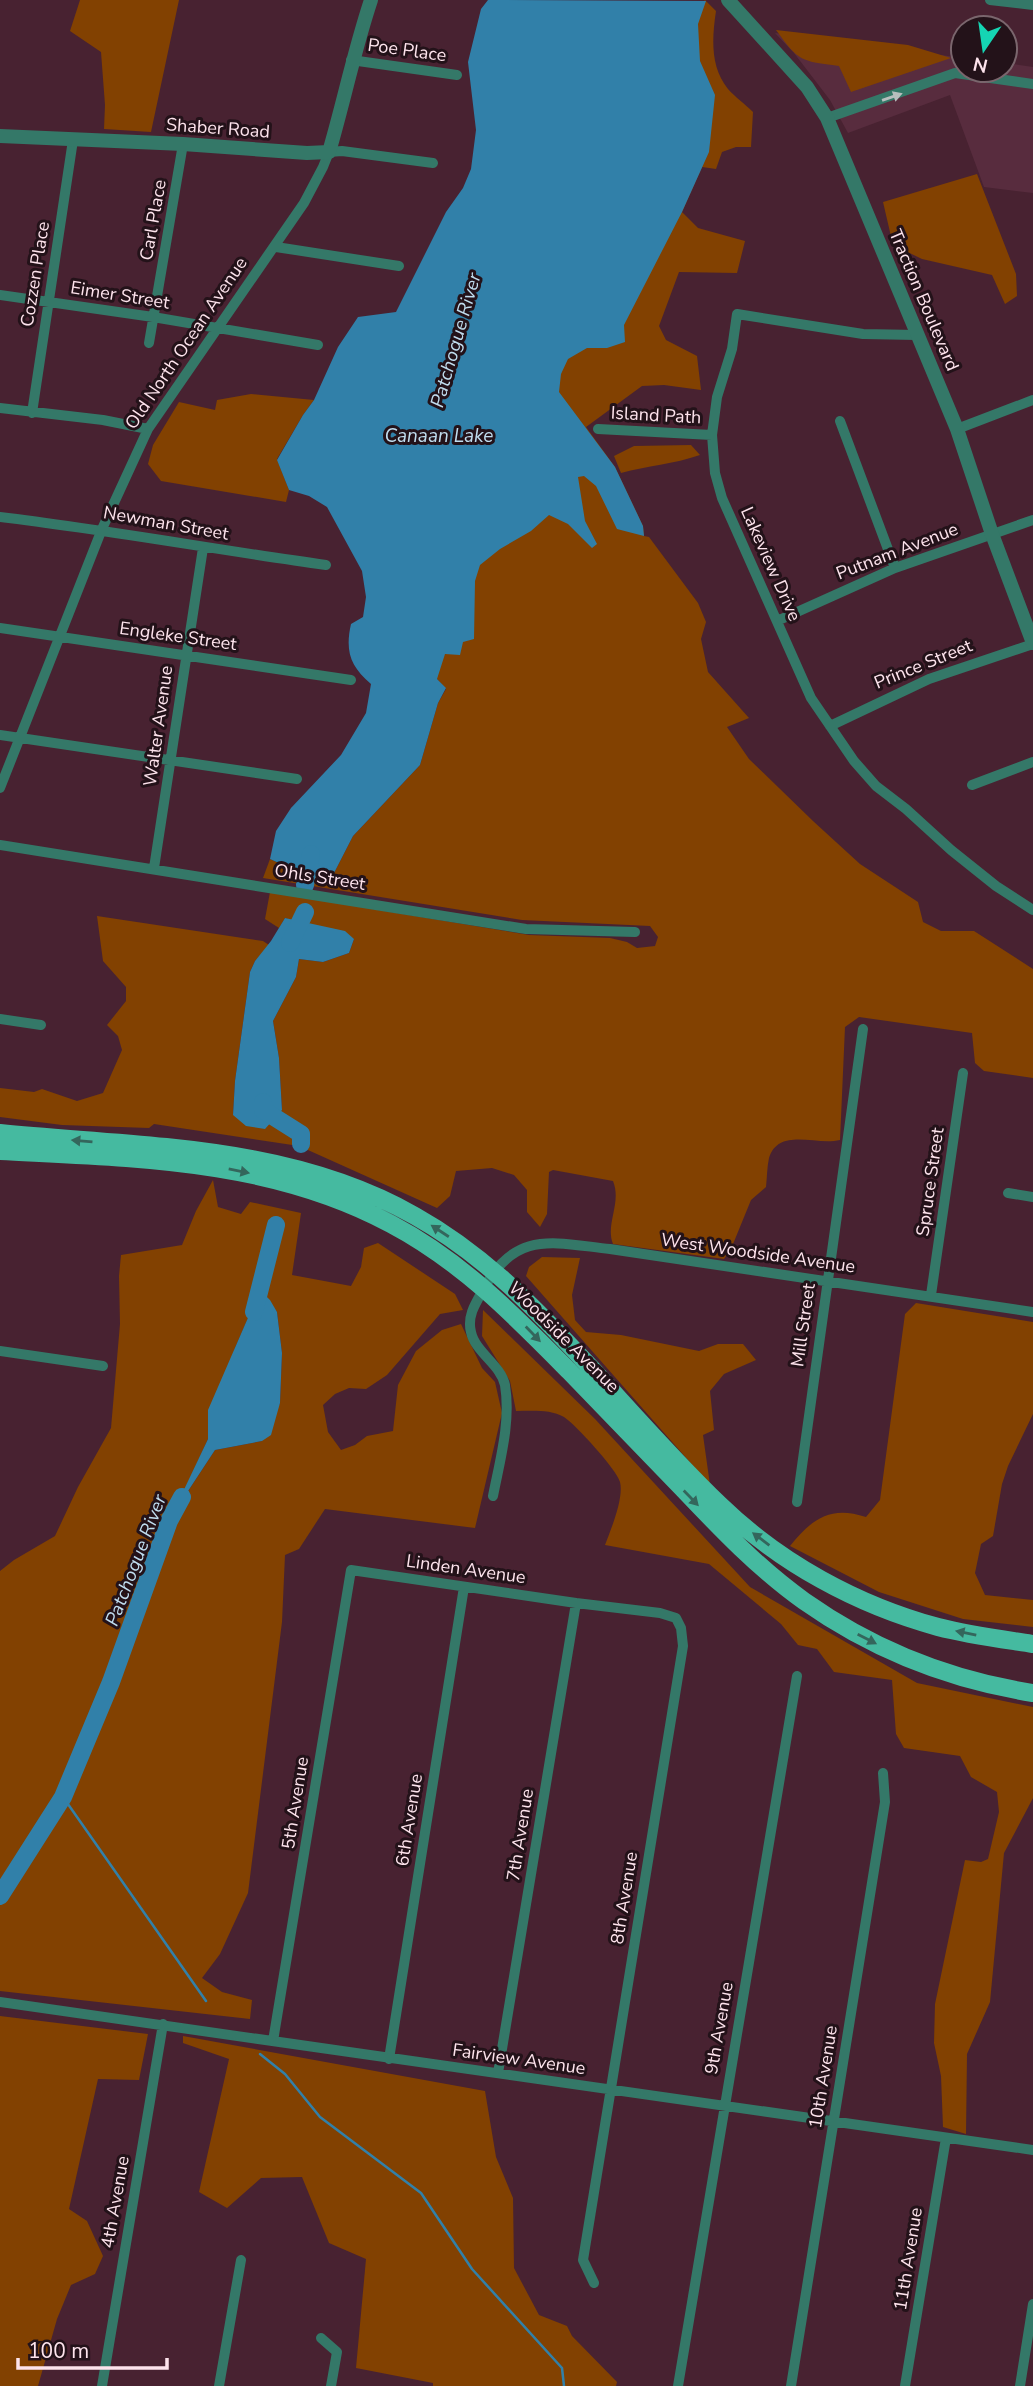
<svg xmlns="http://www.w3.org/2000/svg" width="1033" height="2386" viewBox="0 0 1033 2386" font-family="'Nunito Sans',sans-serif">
<rect width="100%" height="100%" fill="#482231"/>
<!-- built -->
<path fill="#582c3e" d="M775 33 963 58V70H1005V63L1033 67V193L984 187 950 95 848 133 830 100 794 53Z"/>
<!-- green -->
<path fill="#824101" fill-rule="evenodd" d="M80 0H179L151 132 104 129 105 105 101 52 70 31Z
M705 0 716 11C712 38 710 67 728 89 735 97 745 104 753 112L751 147H736L722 152 716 169 702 167 682 212 698 228 745 241 737 273 679 272 659 326 666 340 697 356 701 390 664 385 642 386 586 427 615 467 643 526 644 536 649 537 698 603 706 622 701 639 708 672 749 718 727 727 749 759 813 821 860 864 918 902 923 922 941 931H974L1033 969V1078L984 1071 975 1063 972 1033 859 1017 845 1027 840 1140C816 1146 779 1127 769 1158 767 1167 767 1178 766 1187L751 1200 731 1249 724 1259 613 1244C605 1224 622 1203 613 1181L553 1170 549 1172 547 1214 540 1227 527 1212V1190L514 1175 492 1168 456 1171 450 1196 437 1208 299 1146 154 1124 149 1128 62 1125 0 1117V1088L34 1092 42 1089 77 1101 103 1093 122 1050 118 1036 107 1025 126 1001V987L103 961 97 916 263 941 269 945 255 961 250 972 235 1081 233 1115 282 1110 279 1058 273 1021 296 977 299 959 323 962 349 953 354 939 285 918 279 928 265 919 270 892 529 935 610 938 627 942 637 948 655 946 658 937 650 926 522 920 263 878 270 859 307 876 334 873 353 836 420 765 438 703 446 689 437 679 435 638 671 35Z
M776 30 908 45 951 58 851 92 839 66C801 61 799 62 776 30Z
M977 174 1016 274 1017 296 1005 304 992 275 922 259 893 245 883 202Z
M251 394 314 400 303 415 277 459 289 490 286 502 161 481 148 464 153 445 179 402 215 410 217 400Z
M691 445 700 455C674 464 647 466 621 473L614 456 634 446Z
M213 1180 218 1207 241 1214 250 1202 301 1213 292 1275 351 1286 361 1267 364 1248 378 1243 455 1294 463 1310 440 1314 387 1375 366 1389 349 1388 335 1394 323 1405 328 1432 341 1450 355 1445 367 1436 393 1431 398 1385 416 1351 442 1330 461 1324 482 1368 495 1382 502 1413 475 1528 325 1509 299 1549 285 1555 282 1622 248 1893 220 1954 202 1978 222 1992 252 2000 250 2019 0 1991V1571L14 1560 55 1536 78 1487 111 1428 120 1324 119 1276 121 1255 182 1245 196 1211ZM260 1291 277 1312 282 1353 280 1403 262 1441 215 1450 175 1511 208 1439 235 1348Z
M542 1257 580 1258 572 1295 575 1320 586 1332 621 1335 699 1351 718 1344H743L756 1360 724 1374 710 1391 714 1430 703 1435 710 1485 526 1276 529 1267Z
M916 1303 1033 1322V1414L1008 1466 1002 1484 993 1536 981 1544 975 1573 985 1595 1033 1600V1627L963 1619 879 1592 790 1546C812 1519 830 1505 866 1517L880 1500 905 1314Z
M483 1310 595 1419 750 1587 917 1683 1033 1707V1798L1004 1853 990 2002 967 2054 966 2134 943 2127 941 2076 934 2043 935 2004 965 1860 981 1862 988 1859 999 1812 997 1792 971 1777 960 1756 904 1748 896 1734 892 1680 834 1672 817 1649 798 1645 781 1624 709 1564 605 1545C611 1529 624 1498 620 1482 616 1469 576 1425 564 1417 550 1409 531 1411 516 1411L510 1381 482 1336Z
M0 2016 148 2034 139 2080 98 2079 69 2209 87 2221 103 2256 95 2274 71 2285 57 2319 38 2386H0Z
M183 2036 485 2091 496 2157 513 2198 514 2268 539 2315 567 2326 572 2336 617 2382 616 2386H433V2383L356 2368 366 2259 329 2243 302 2177 261 2178 227 2208 199 2192 229 2059 183 2043Z"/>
<!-- water -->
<path fill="#3180a9" d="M488 0 706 1 698 24 700 61 715 95 709 152 682 212 624 325 625 342 607 348H587L568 359 561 374 559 392 615 467 643 526 644 536 617 529 596 486 584 476 578 477 585 521 597 544 592 548 568 524 549 515 531 531 500 549 480 565 475 581 474 639 463 642 460 655 445 654 437 679 446 688 438 703 420 765 353 836 334 873 307 876 270 859 276 831 291 808 341 755 366 713 371 684C350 666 345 651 351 624L363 617 366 597 362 571 327 507 309 496 289 490 277 460 303 415 314 400 338 347 358 317 396 312 446 212 463 188 471 169 476 130 468 62 481 9Z
M285 918 345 931 354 939 349 953 323 962 299 959 296 977 273 1021 279 1058 282 1110 265 1129 246 1126 233 1115 235 1081 250 972 255 961 271 941Z
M260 1290 270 1300 277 1312 282 1353 280 1403 271 1435 262 1441 215 1450 171 1517 208 1439V1410Z"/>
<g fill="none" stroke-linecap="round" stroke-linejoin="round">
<!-- stream -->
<path stroke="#3180a9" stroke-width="2.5" d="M63 1797 206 2001
M260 2054 285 2074 320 2117 421 2193 472 2269 562 2368 564 2386"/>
<!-- river -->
<path stroke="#3180a9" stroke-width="18" d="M305 885 311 854
M290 943 305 912
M263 1102V1110L301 1134V1144
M254 1312 276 1225
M0 1896 63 1797 111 1682 169 1521 182 1497"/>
<!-- minor -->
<path stroke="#347868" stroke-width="10" d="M990 0 1033 5
M351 60 457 75
M827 118 955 73 1033 84
M276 247 399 266
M0 295 153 317 318 345
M917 335 863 334 737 314 732 349 717 397 712 435 715 473 722 498 811 698 854 761 876 786 906 809 951 850 996 886 1033 910
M149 343 183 144
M0 408 103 420 148 429
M32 413 73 140
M840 421 895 568
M598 429 712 435
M957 429 1033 400
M0 517C109 530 217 550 326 565
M777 621 895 568 1033 520
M0 628 351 680
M830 726 929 679 1033 644
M0 735 297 779
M972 785 1033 762
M0 788 102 529 148 429 304 203 323 167 329 152 342 151 433 163
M0 845 526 929 635 932
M154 868 203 548
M0 1019 41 1025
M1008 1193 1033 1197
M931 1295 963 1073
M0 1351 103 1366
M493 1496C500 1460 511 1422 505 1385 501 1365 475 1352 471 1332 467 1317 475 1304 482 1292 514 1229 553 1243 610 1249L1033 1312
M797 1502 863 1029
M0 2002 1033 2150
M273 2041 351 1570 576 1603 660 1613 676 1618 681 1628 683 1646 583 2260 594 2283
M389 2059 464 1587
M498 2073 576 1603
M321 2338 337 2352 331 2386
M102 2386 163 2024
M219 2386 241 2260
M678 2386 797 1676
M791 2386 885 1802 883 1773
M905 2386 946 2138
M1020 2386 1033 2304"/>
<!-- tertiary -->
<path stroke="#347868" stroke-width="14" d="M728 0 807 87 827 118 957 429 992 534 1033 643
M0 136 183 144 307 153 329 152C344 101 354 51 371 0"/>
<!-- primary -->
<path stroke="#45baa0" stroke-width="18" d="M0 1133C141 1147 289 1144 415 1216 485 1255 538 1311 592 1369 634 1415 675 1462 720 1505 780 1563 857 1605 938 1627 969 1635 1001 1639 1033 1644
M0 1151C134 1158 270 1159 391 1224 461 1261 514 1315 569 1371 607 1410 645 1450 683 1489 721 1529 759 1569 804 1601 872 1649 950 1680 1033 1693"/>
</g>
<!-- one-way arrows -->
<defs><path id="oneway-solid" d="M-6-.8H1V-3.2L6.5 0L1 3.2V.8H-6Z" transform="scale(1.75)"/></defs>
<use fill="#b7bebe" href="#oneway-solid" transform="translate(892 97) rotate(-19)"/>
<g fill="#34665c">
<use href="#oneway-solid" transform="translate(82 1141) rotate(-175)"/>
<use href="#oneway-solid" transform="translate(239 1171) rotate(11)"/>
<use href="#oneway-solid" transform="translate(440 1231) rotate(-147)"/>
<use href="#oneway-solid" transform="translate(533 1334) rotate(46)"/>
<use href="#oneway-solid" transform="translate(691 1498) rotate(46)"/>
<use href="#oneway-solid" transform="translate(761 1539) rotate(-143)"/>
<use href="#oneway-solid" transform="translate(966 1633) rotate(-168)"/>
<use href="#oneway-solid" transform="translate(867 1639) rotate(27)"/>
</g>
<g text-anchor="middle" stroke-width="6" stroke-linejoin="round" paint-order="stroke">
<!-- street labels -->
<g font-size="18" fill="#fde3ec" stroke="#231219">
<text transform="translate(407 50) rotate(8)" y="6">Poe Place</text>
<text transform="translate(218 128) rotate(4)" y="6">Shaber Road</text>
<text transform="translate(153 220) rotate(-80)" y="6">Carl Place</text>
<text transform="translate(35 274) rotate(-81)" y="6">Cozzen Place</text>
<text transform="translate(120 295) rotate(9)" y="6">Eimer Street</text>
<text transform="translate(924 300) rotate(67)" y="6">Traction Boulevard</text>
<text transform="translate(186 343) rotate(-56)" y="6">Old North Ocean Avenue</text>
<text transform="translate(656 415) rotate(3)" y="6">Island Path</text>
<text transform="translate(166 523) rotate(10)" y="6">Newman Street</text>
<text transform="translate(897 551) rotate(-21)" y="6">Putnam Avenue</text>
<text transform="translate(771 564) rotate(66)" y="6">Lakeview Drive</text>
<text transform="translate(178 636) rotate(8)" y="6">Engleke Street</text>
<text transform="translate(923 664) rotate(-22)" y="6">Prince Street</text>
<text transform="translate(158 726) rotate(-82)" y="6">Walter Avenue</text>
<text transform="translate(320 877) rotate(9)" y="6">Ohls Street</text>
<text transform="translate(930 1182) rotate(-82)" y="6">Spruce Street</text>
<text transform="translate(758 1253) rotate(8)" y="6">West Woodside Avenue</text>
<text transform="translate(803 1325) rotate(-82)" y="6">Mill Street</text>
<text transform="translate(564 1337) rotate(45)" y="6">Woodside Avenue</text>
<text transform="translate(466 1569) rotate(8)" y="6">Linden Avenue</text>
<text transform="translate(295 1803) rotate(-81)" y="6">5th Avenue</text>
<text transform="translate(409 1820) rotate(-81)" y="6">6th Avenue</text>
<text transform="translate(520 1835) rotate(-81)" y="6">7th Avenue</text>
<text transform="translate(624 1898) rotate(-81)" y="6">8th Avenue</text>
<text transform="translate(719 2028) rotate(-80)" y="6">9th Avenue</text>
<text transform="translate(519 2059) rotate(8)" y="6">Fairview Avenue</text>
<text transform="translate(823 2077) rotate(-81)" y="6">10th Avenue</text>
<text transform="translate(115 2202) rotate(-80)" y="6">4th Avenue</text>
<text transform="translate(908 2259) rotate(-81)" y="6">11th Avenue</text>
</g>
<!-- water labels -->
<g font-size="19" font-style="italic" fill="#c0ddef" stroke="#231219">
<text transform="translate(455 340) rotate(-74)" y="7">Patchogue River</text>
<text x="439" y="442">Canaan Lake</text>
<text transform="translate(135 1560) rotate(-69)" y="7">Patchogue River</text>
</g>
</g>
<!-- north arrow -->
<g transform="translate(984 49) rotate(193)"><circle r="33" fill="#231219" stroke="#7a666d" stroke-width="2"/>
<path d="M0-5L12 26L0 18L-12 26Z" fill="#15d5b3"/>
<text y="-10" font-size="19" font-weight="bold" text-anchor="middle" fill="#fde3ec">N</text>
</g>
<!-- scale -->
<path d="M18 2358v10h149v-10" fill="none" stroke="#fde3ec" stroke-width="3.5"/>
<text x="28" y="2358" font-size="21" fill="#fde3ec" stroke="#231219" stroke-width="5" paint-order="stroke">100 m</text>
</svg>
